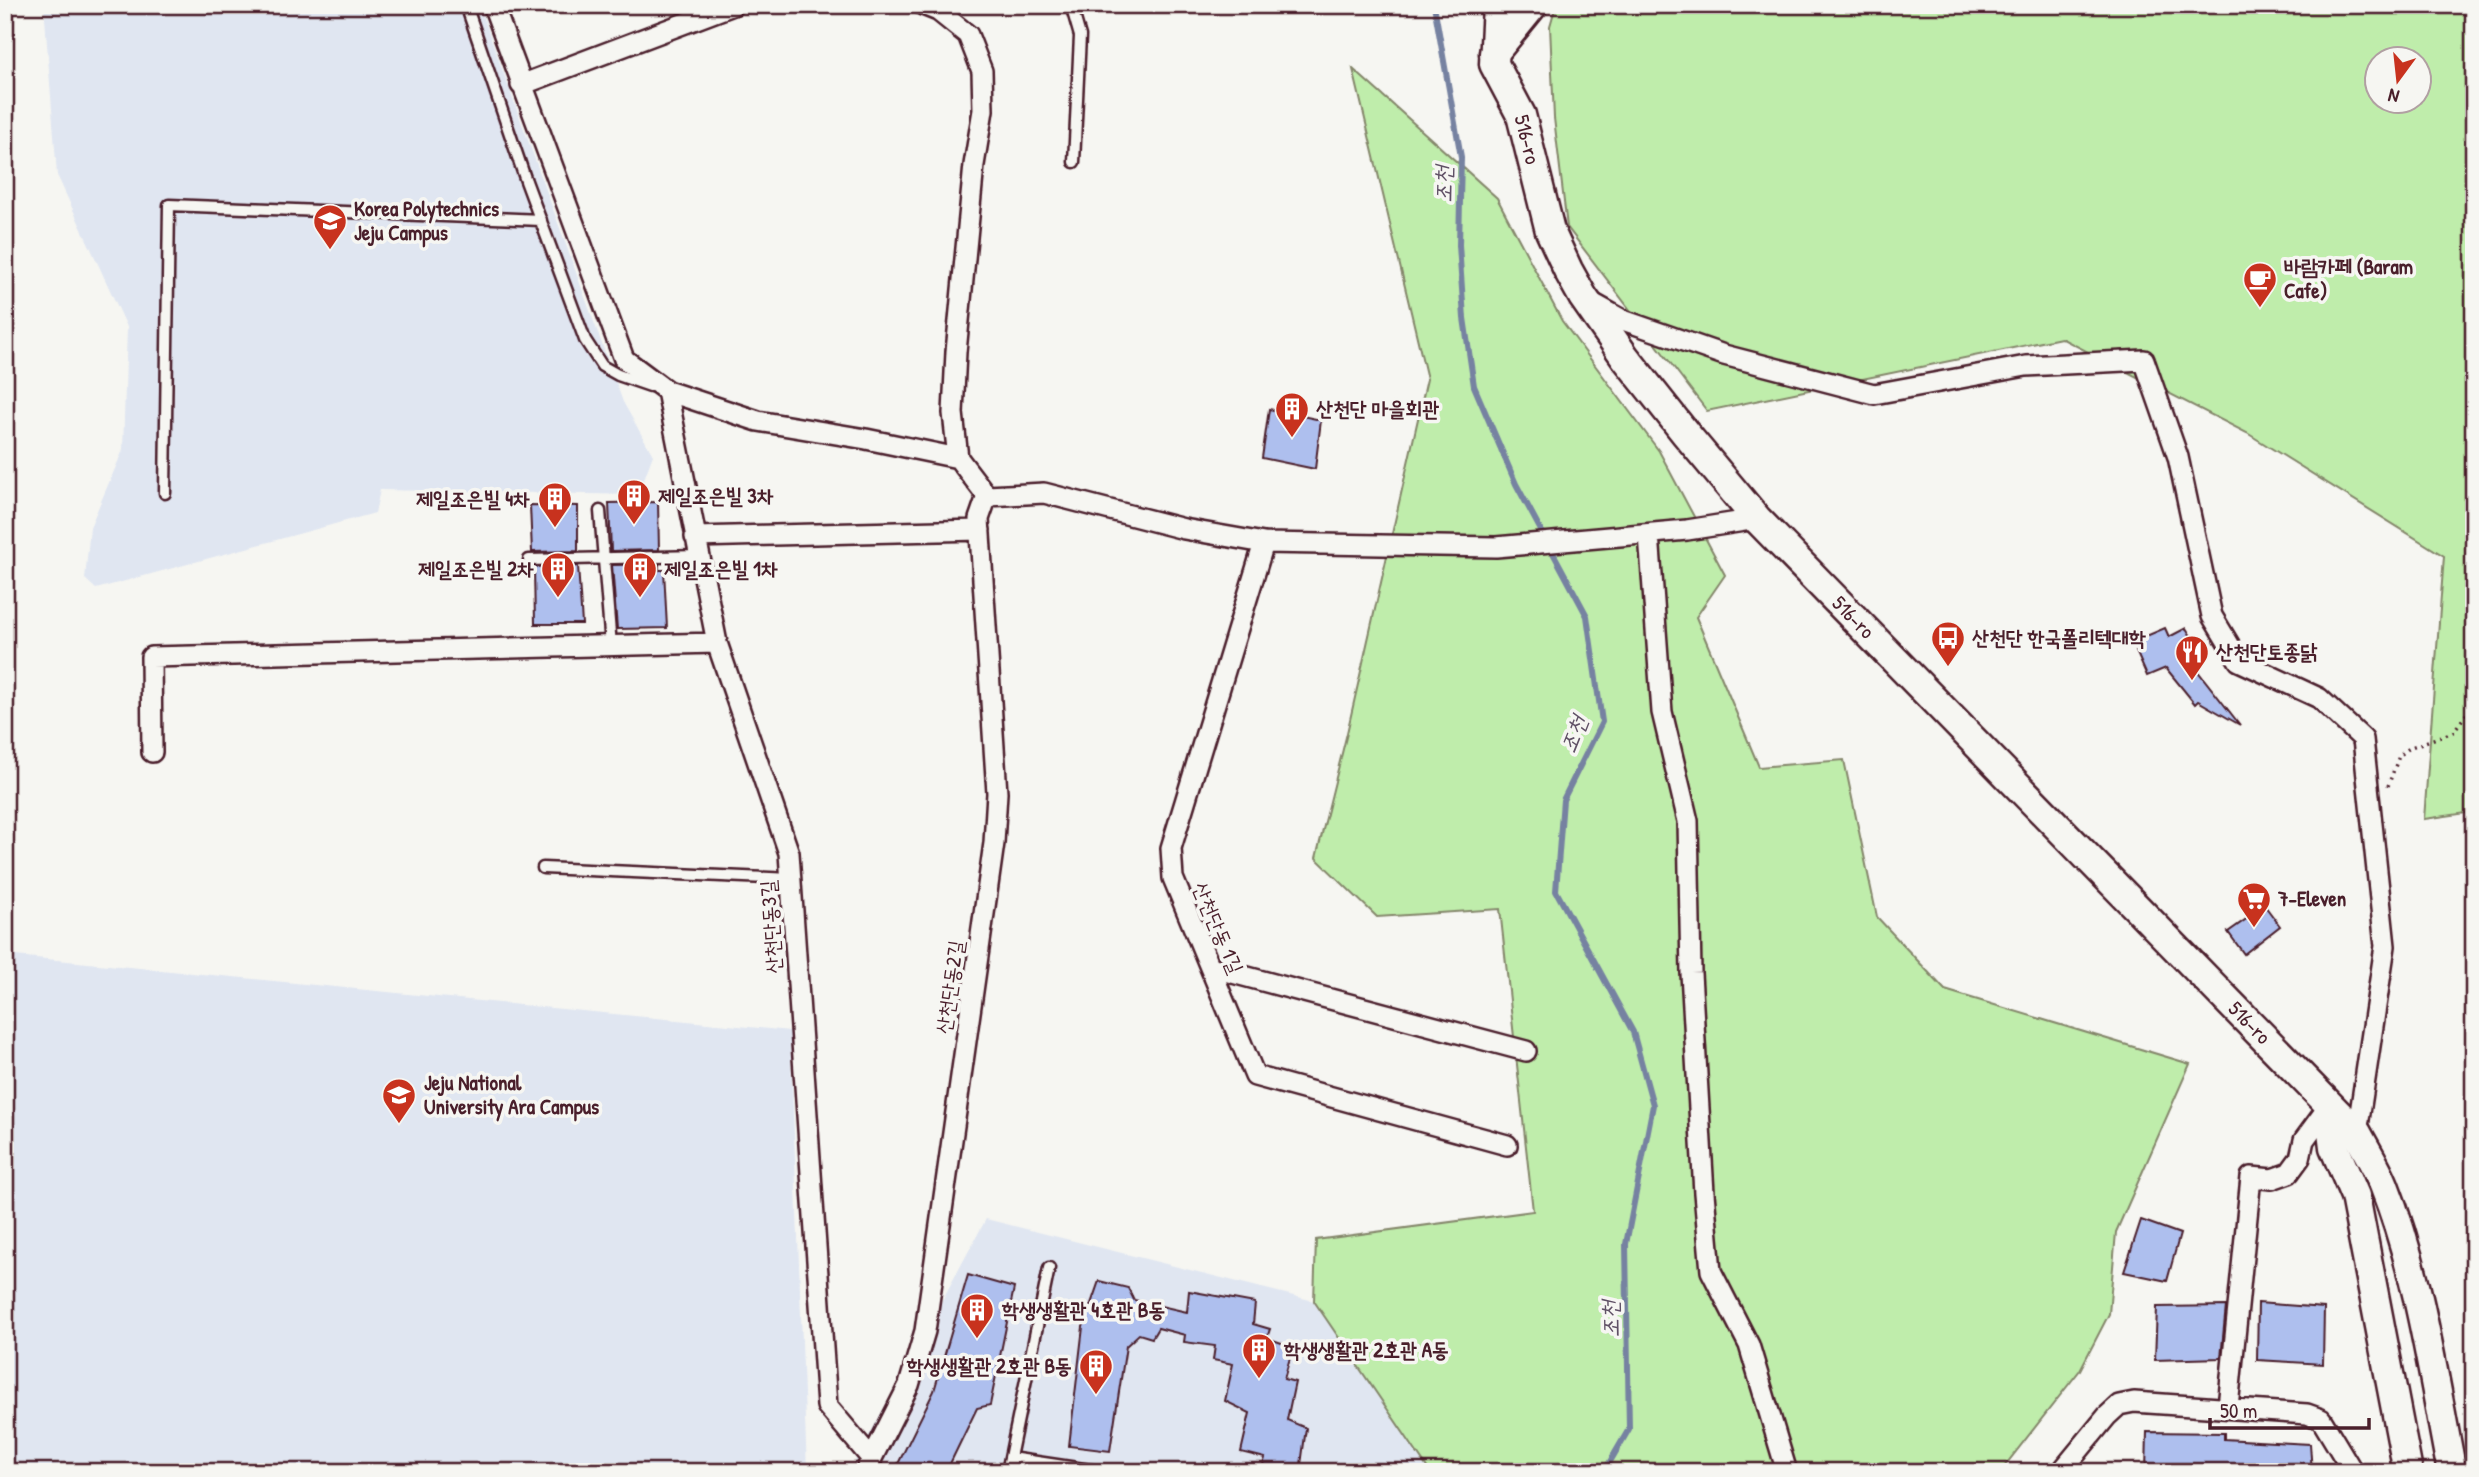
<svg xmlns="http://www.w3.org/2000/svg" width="2479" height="1477" viewBox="0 0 2479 1477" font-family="'Patrick Hand','Poor Story',sans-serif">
<rect width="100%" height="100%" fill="#f6f6f2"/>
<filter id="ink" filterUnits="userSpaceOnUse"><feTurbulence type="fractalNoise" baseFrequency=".0143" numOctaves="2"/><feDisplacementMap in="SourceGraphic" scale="14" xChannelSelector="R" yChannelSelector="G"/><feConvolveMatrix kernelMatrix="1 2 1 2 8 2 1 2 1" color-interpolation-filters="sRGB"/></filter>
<g filter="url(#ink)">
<!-- built -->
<path fill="#e0e6f1" d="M44 5H479L623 402 653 455 638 495 380 490 375 513 96 589 85 579 90 527 123 450 127 327 57 175Z
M5 955 790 1031 807 1471 853 1465 986 1219 1314 1301 1453 1472H5Z"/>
<!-- green -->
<path fill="#bfedab" stroke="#84866b" stroke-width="2" fill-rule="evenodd" d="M1556 5H2474V812L2424 819 2444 556 2247 433 2061 338 1707 411 1567 227 1554 118 1550 26ZM2378 60H2420V102H2378Z
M1353 69 1497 198 1562 321 1659 451 1725 575 1696 617 1759 767 1844 760 1877 917 1945 990 2190 1064 2116 1232 2109 1314 2080 1370 2000 1472H1430L1314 1301 1316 1240 1533 1211 1500 909 1377 917 1316 858 1347 733 1427 379Z"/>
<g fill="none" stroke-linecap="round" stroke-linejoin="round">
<!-- stream -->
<path stroke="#7682a1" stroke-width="6" d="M1434 5 1461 157 1459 245 1464 318 1474 386 1516 484 1587 616 1602 722 1563 800 1556 891 1633 1032 1653 1105 1626 1244 1629 1429 1604 1472"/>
</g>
<!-- building -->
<path fill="#aebfee" stroke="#4a1f2b" stroke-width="2" d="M1269 409 1321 420 1315 469 1262 458Z
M658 502 659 550 611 551 609 503Z
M530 505 578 506V551L532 552Z
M659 564V570H664L667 628 617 629 612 565Z
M578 566 582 624H535L534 567Z
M2165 628 2169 637 2186 628 2199 649 2186 656 2240 725 2198 701 2195 704 2166 668 2147 676 2132 642Z
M2265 906 2280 926 2244 954 2228 932Z
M2141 1220 2180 1234 2167 1281 2124 1272Z
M968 1275 1014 1288 990 1405 977 1408 946 1472H894L934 1391Z
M1099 1281 1128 1288 1134 1300 1187 1312 1189 1291 1255 1303 1253 1324 1270 1329 1267 1338 1293 1347 1284 1379 1295 1382 1287 1420 1306 1428 1300 1472H1261L1265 1458 1241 1452 1250 1413 1225 1401 1233 1364 1213 1360 1215 1346 1184 1342 1185 1335 1158 1328 1152 1338 1139 1334 1126 1346 1110 1451 1069 1446 1083 1327Z
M2258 1303 2324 1308 2323 1364 2257 1360Z
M2226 1306 2221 1358 2155 1360 2157 1307Z
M2147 1432 2224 1433V1439L2310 1444 2312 1472H2146Z"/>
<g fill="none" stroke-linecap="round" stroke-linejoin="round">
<!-- service casing -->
<g stroke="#4a1f2b" stroke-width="15">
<path id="service" d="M466 5 526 181 585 340 602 366 618 375 650 386
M1071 5 1080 36 1074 162
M165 493 169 205 541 220
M600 511 611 646
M529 560 699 556
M543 868 791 879
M1010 1458 1104 1472
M1007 1472 1049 1268"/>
</g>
<!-- minor casing -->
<g stroke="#4a1f2b" stroke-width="24">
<path id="minor" d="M493 5 624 359 667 391 758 421 866 439 958 458
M923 5 938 11 968 35 982 71 983 110 974 165 956 352 953 413 958 458 987 496
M521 85 733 5
M1589 301 1623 320 1724 355 1874 394 2026 366 2144 360 2178 457 2212 616 2239 661 2319 698 2363 739 2385 946 2357 1133
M667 391 717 643 789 853 827 1406 872 1459
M987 496 1044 493 1184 529 1264 543 1496 547 1687 530 1757 519
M1649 534 1662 712 1688 821 1691 973 1704 1193 1711 1271 1749 1345 1787 1472
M695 537 980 530
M1264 543 1171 848 1173 878 1255 1076 1507 1145
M152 752 151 657 717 643
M1210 967 1526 1051
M2228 1407 2251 1177 2272 1179 2289 1173 2300 1158 2304 1140 2329 1106
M865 1472 909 1385 925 1331 994 843 997 793 979 519 987 496
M2061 1472 2107 1416 2119 1405 2134 1402 2307 1414 2321 1419 2353 1472"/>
</g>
<!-- secondary casing -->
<g stroke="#4a1f2b" stroke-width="33">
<g id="secondary">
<path id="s1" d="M1497 5 1494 64 1521 115 1550 231 1568 270 1583 297 1625 357 1686 434 1757 519 2357 1133C2366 1150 2377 1167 2384 1185 2420 1277 2433 1376 2452 1472"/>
<path d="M1494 53 1533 5"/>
<path d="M2329 1106 2334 1147 2355 1196 2408 1472"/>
</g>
</g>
<!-- path -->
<path stroke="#4a1f2b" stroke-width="3.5" stroke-dasharray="2 5" stroke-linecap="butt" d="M2388 786 2399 756 2411 747 2453 732 2474 704"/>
<!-- service -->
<use href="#service" stroke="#f6f6f2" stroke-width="10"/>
<!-- minor -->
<use href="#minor" stroke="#f6f6f2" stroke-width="19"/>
<!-- secondary -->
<use href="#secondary" stroke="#f6f6f2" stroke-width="28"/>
</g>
</g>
<!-- icons -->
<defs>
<g id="university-pin" transform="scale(1.75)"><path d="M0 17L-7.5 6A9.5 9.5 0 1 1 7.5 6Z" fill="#c8321e" stroke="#f6f6f2"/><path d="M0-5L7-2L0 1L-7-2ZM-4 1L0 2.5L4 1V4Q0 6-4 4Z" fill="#fff"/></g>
<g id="cafe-pin" transform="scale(1.75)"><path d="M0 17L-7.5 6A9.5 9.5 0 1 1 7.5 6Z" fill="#c8321e" stroke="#f6f6f2"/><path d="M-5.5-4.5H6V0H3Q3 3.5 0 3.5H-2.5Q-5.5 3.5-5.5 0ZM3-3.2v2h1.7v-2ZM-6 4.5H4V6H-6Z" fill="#fff"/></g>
<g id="building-pin" transform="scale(1.75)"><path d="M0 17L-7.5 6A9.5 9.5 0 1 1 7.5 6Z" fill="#c8321e" stroke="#f6f6f2"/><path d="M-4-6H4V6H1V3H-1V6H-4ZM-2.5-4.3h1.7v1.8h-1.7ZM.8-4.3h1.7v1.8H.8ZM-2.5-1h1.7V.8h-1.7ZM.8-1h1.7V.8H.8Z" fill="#fff"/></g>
<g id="bus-pin" transform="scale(1.75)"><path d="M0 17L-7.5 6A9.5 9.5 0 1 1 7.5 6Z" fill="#c8321e" stroke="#f6f6f2"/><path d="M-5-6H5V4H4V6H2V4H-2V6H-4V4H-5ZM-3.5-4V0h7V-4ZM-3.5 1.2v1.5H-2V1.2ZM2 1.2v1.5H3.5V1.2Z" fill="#fff"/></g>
<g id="restaurant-pin" transform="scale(1.75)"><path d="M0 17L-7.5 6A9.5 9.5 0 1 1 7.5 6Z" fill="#c8321e" stroke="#f6f6f2"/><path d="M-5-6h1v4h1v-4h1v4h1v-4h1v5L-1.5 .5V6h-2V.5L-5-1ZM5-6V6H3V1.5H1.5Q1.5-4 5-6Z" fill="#fff"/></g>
<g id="supermarket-pin" transform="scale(1.75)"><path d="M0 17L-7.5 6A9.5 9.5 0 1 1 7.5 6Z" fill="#c8321e" stroke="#f6f6f2"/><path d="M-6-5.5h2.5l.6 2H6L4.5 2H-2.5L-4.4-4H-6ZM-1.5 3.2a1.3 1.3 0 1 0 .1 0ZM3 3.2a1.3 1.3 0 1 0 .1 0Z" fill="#fff"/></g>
</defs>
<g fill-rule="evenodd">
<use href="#university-pin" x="330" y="221"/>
<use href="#cafe-pin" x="2260" y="279"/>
<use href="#building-pin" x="1292" y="409"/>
<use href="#building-pin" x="634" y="496"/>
<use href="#building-pin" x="555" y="499"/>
<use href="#building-pin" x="558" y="569"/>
<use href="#building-pin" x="640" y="569"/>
<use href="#bus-pin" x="1948" y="638"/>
<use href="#restaurant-pin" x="2192" y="652"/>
<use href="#supermarket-pin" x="2254" y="899"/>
<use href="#university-pin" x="399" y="1095"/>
<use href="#building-pin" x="977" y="1310"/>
<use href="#building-pin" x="1259" y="1350"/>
<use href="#building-pin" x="1096" y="1366"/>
</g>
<g text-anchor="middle" stroke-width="7" stroke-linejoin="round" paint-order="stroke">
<!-- street labels -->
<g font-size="21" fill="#4a1f2b" stroke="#f6f6f2">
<text dy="7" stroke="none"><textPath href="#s1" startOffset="142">516-ro</textPath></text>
<text dy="7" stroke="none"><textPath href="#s1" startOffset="730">516-ro</textPath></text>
<text transform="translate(771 927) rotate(-94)" y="7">산천단동3길</text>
<text transform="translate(1218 928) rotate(67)" y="7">산천단동 1길</text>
<text transform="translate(950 987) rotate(-82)" y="7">산천단동2길</text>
<text dy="7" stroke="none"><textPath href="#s1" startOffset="1297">516-ro</textPath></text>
</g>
<!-- poi labels -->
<g font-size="21" font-weight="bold" fill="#4a1f2b" stroke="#f6f6f2" text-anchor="start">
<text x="354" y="216">Korea Polytechnics<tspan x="354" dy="24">Jeju Campus</tspan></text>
<text x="2284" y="274">바람카페 (Baram<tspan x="2284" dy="24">Cafe)</tspan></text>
<text x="1316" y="416">산천단 마을회관</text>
<text x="658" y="503">제일조은빌 3차</text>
<text x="530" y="506" text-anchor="end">제일조은빌 4차</text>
<text x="534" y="576" text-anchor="end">제일조은빌 2차</text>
<text x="664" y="576">제일조은빌 1차</text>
<text x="1972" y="645">산천단 한국폴리텍대학</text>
<text x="2216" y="659">산천단토종닭</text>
<text x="2278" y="906">7-Eleven</text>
<text x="424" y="1090">Jeju National<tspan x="424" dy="24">University Ara Campus</tspan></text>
<text x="1002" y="1317">학생생활관 4호관 B동</text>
<text x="1284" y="1357">학생생활관 2호관 A동</text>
<text x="1072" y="1373" text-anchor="end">학생생활관 2호관 B동</text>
</g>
<!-- water labels -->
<g font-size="23" font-style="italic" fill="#605166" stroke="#f6f6f2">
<text transform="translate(1443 184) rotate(-89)" y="8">조천</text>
<text transform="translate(1573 734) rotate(-68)" y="8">조천</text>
<text transform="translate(1610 1319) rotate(-91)" y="8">조천</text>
</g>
</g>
<!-- margin -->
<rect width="2479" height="1477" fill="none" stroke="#f6f6f2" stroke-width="28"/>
<rect x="14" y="14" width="2451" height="1449" fill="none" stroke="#4a1f2b" stroke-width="2.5" filter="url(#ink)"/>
<!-- north arrow -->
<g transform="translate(2398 80) rotate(195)"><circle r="33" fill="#f6f6f2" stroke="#b1a0a2" stroke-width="2"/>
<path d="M0-5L12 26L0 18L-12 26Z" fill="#c8321e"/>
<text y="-10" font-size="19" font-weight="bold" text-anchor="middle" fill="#4a1f2b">N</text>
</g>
<!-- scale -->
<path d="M2210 1418v10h159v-10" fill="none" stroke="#4a1f2b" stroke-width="3.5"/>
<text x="2220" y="1418" font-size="21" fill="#4a1f2b" stroke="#f6f6f2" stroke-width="5" paint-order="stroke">50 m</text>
</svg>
